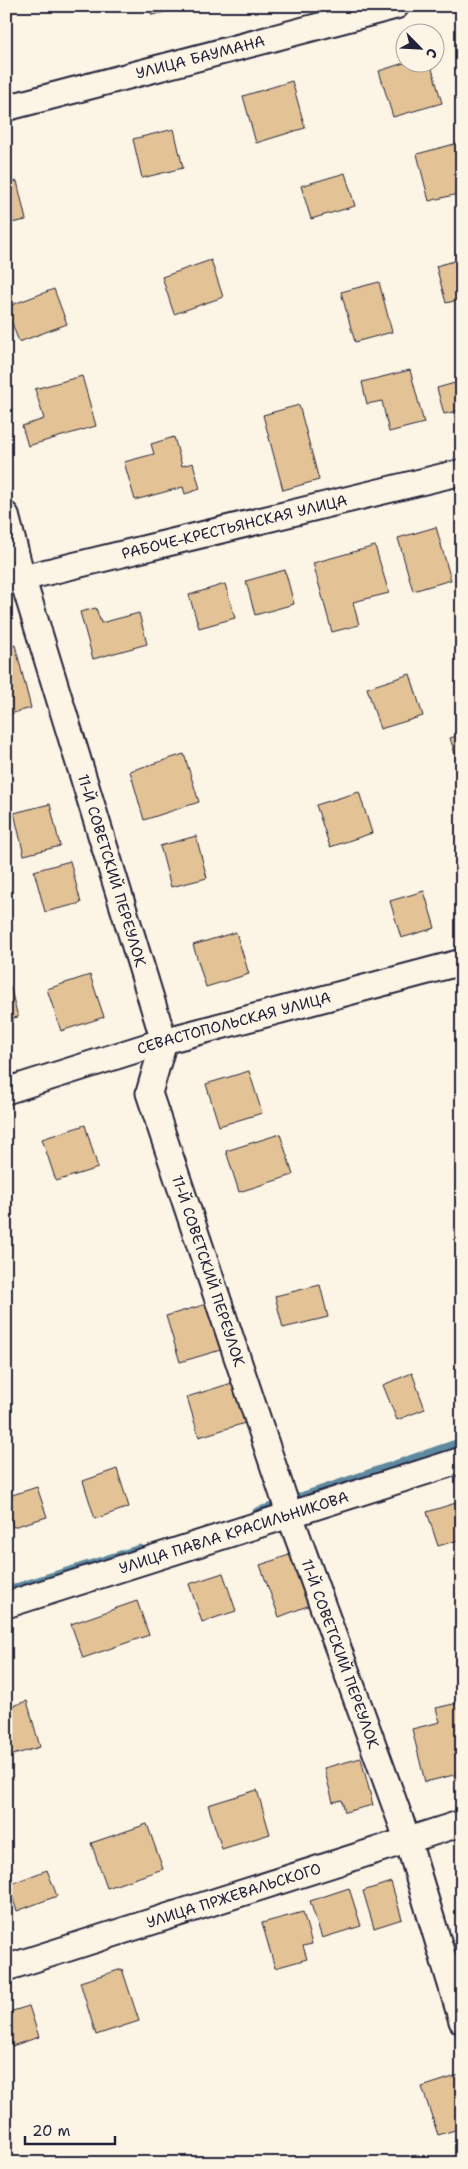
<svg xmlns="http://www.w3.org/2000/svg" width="468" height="2169" viewBox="0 0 468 2169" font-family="'Shantell Sans',sans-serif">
<rect width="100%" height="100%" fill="#fcf5e5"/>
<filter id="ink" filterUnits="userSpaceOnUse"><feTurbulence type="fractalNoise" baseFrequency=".02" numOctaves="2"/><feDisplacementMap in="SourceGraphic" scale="10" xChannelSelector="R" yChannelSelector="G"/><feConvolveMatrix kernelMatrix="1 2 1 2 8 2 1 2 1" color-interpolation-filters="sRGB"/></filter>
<g filter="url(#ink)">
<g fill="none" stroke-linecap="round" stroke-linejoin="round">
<!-- stream -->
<path stroke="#5d8aa0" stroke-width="9" d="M257 1512 462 1442
M6 1591 140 1549"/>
</g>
<!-- building -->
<path fill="#e3c396" stroke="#22223b" d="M150 6H183V8L152 15Z
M407 62H430L442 103 393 117 379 71Z
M292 81 305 128 256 143 243 96Z
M174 129 183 168 142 178 133 139Z
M462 142V193L429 201 417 154Z
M345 173 355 206 311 219 301 186Z
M17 181 26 220 6 224V184Z
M462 259V299L446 303 436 266Z
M211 260 223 297 174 314 162 277Z
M379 282 392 332 355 342 341 292Z
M54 289 67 324 19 342 6 307Z
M410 370 424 423 389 432 382 401 367 404 362 382Z
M82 376 96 426 28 446 22 426 44 419 35 389Z
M462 381V410L444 414 437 388Z
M299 405 319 480 283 490 263 415Z
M174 437 182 466 193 463 200 489 185 494 183 487 135 500 124 462 154 454 151 444Z
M436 527 451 580 413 591 398 538Z
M375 546 389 593 353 602 359 625 332 632 313 563Z
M285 570 294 604 255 615 246 581Z
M225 584 235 618 199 628 189 595Z
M96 608 101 623 139 613 147 644 93 659 80 612Z
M15 645 31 708 6 715V648Z
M410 674 423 716 380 729 367 688Z
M462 734V776L450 738Z
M184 754 199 802 144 820 130 771Z
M359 792 372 833 330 847 316 805Z
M50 804 60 846 24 855 14 813Z
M196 836 207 878 171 887 160 846Z
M70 861 81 903 45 912 34 871Z
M424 891 435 928 401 938 390 901Z
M236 932 249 974 206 987 193 945Z
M90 975 104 1017 61 1031 47 989Z
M10 986 18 1017 6 1020V987Z
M249 1071 262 1113 219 1126 206 1084Z
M85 1125 98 1168 56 1181 42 1139Z
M280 1134 293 1175 239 1192 226 1151Z
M320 1285 328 1317 283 1328 275 1296Z
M210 1303 224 1349 180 1362 166 1316Z
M412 1373 425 1409 397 1420 383 1385Z
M232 1383 245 1423 199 1437 187 1397Z
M117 1469 129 1507 95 1519 83 1481Z
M37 1487 47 1517 13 1527 6 1506V1497Z
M462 1501V1539L438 1546 427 1512Z
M292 1554 310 1605 279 1617 260 1565Z
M223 1573 236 1611 202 1622 189 1584Z
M137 1601 149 1635 83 1658 71 1624Z
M27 1701 40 1747 6 1757V1708Z
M462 1702V1773L425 1782 412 1729 440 1722 436 1708Z
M361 1758 373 1805 345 1812 342 1800 333 1802 324 1768Z
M257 1790 270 1834 222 1849 208 1805Z
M147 1824 163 1869 107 1888 91 1843Z
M47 1870 57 1896 17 1911 8 1885Z
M391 1882 402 1919 374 1928 363 1891Z
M349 1888 361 1926 322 1938 310 1901Z
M303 1912 312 1944 303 1946 307 1959 275 1968 262 1923Z
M122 1969 139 2021 96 2035 80 1982Z
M29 2006 39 2037 12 2046 6 2026V2013Z
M459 2075 462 2083V2128L438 2135 422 2087Z"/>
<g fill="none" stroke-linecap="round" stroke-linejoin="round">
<!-- street casing -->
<g stroke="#22223b" stroke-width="29">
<g id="street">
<path id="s1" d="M6 108 396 6"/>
<path id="s2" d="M6 515 22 577 164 1041 149 1093 289 1513 408 1841 462 2021"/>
<path id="s3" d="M6 582 462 472"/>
<path id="s4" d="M6 1091 164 1041 462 962"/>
<path id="s5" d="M6 1605 462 1460"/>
<path id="s6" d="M6 1968 462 1823"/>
</g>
</g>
<!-- street -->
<use href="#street" stroke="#fcf5e5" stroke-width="25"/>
</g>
</g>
<g text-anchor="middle" stroke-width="5" stroke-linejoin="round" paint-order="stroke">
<!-- street labels -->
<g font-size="15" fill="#22223b" stroke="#fcf5e5">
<text dy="5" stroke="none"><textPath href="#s1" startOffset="201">УЛИЦА БАУМАНА</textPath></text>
<text dy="5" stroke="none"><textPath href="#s3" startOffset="235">РАБОЧЕ-КРЕСТЬЯНСКАЯ УЛИЦА</textPath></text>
<text dy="5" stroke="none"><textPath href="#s2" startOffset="371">11-Й СОВЕТСКИЙ ПЕРЕУЛОК</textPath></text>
<text dy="5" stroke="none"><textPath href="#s4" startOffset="238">СЕВАСТОПОЛЬСКАЯ УЛИЦА</textPath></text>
<text dy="5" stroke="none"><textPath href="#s2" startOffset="791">11-Й СОВЕТСКИЙ ПЕРЕУЛОК</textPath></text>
<text dy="5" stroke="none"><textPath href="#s5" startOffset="239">УЛИЦА ПАВЛА КРАСИЛЬНИКОВА</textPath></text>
<text dy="5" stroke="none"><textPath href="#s2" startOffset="1196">11-Й СОВЕТСКИЙ ПЕРЕУЛОК</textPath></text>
<text dy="5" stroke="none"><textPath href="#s6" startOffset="239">УЛИЦА ПРЖЕВАЛЬСКОГО</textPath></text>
</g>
</g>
<!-- margin -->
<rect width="468" height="2169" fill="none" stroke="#fcf5e5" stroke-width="25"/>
<rect x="12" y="12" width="443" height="2144" fill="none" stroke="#22223b" stroke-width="2" filter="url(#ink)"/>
<!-- north arrow -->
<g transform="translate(420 48) rotate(114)"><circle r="24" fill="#fcf5e5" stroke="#a5a1a1"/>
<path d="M0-4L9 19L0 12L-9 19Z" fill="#22223b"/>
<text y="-8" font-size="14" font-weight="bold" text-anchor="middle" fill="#22223b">С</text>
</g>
<!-- scale -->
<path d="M25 2136v8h90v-8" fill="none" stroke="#22223b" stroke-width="2.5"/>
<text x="32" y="2136" font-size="15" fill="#22223b" stroke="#fcf5e5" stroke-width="4" paint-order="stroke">20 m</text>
</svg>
